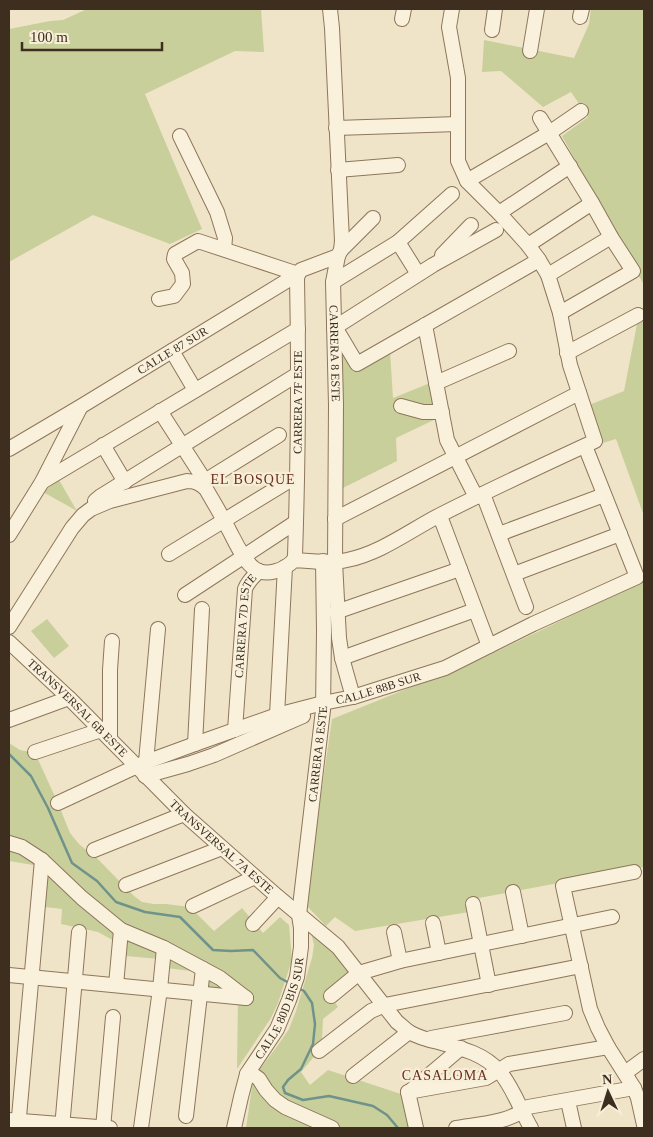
<svg xmlns="http://www.w3.org/2000/svg" width="653" height="1137" viewBox="0 0 653 1137" font-family="Georgia,serif">
<rect width="100%" height="100%" fill="#f0e4c8"/>
<!-- green -->
<path fill="#c9cf9b" d="M87 9H261L264 52 235 51 145 94 202 229 170 244 93 215 9 262V29L50 21 63 20Z
M591 9H644V285L562 136 588 117 571 92 543 107 501 71 482 72 484 40 574 58 589 24Z
M644 320V516L616 439 603 443 589 405 624 391 637 324Z
M339 345 355 369 390 351 393 398 430 383 436 419 396 438 397 461 339 490Z
M59 480 77 511 43 492Z
M644 581V867L468 900 469 912 355 931 335 917 326 926 305 904 332 719 481 659Z
M47 619 69 646 54 658 31 631Z
M9 743 20 750 35 753 58 803 70 833 79 844 85 849 91 852 134 896 142 902 154 904H166L190 907 214 931 242 908 263 933 280 917 289 925 292 960 278 1003 271 1018 237 1069 238 995 197 990 198 972 159 967V959L115 955 116 942 98 932 61 924 62 909 36 906 39 866 9 861Z
M311 933 333 952 353 977 331 996 338 1007 323 1019 322 1040 319 1051 301 1072 310 1085 328 1070 404 1095 413 1128H246L252 1087 257 1073 278 1045 289 1029 296 1011 312 958 314 945Z"/>
<g fill="none" stroke-linecap="round" stroke-linejoin="round">
<!-- stream -->
<path stroke="#6f938a" stroke-width="2.5" d="M9 754 31 776 48 808 72 863 97 881 116 902 145 912 180 917 213 950 231 951 253 950 280 978 291 984
M298 988 304 991 312 1003 315 1024 313 1044 301 1069 288 1080 283 1087 285 1093 303 1100 329 1096 373 1106 387 1115 398 1128"/>
<!-- minor casing -->
<g stroke="#8d765c" stroke-width="16">
<g id="minor">
<path id="s1" d="M330 9 332 28 342 241 341 250 338 256 333 282 336 405 335 562 339 638 342 658 353 697"/>
<path d="M580 17 582 9"/>
<path d="M402 19 404 9"/>
<path d="M492 30 495 9"/>
<path d="M530 51 537 9"/>
<path d="M540 118 592 203 611 237 633 271 560 313"/>
<path d="M336 128 458 124"/>
<path d="M180 136 217 212 225 238 224 249"/>
<path d="M338 170 398 165"/>
<path d="M467 181 549 133 581 111"/>
<path d="M499 213 570 166"/>
<path d="M398 242 418 274"/>
<path d="M528 245 592 203"/>
<path d="M341 250 373 218"/>
<path d="M442 255 471 225"/>
<path d="M548 275 611 237"/>
<path d="M333 282 398 242 452 194"/>
<path d="M159 299 174 296 183 284 182 273 174 259 175 254 198 241 298 274"/>
<path d="M425 325 447 440 476 497"/>
<path d="M335 327 357 364 539 260"/>
<path d="M334 328 433 265 496 230"/>
<path d="M172 351 195 390"/>
<path d="M567 353 638 315"/>
<path d="M436 383 509 351"/>
<path d="M401 406 423 412H442"/>
<path d="M160 411 205 481"/>
<path d="M103 445 125 482"/>
<path id="s2" d="M9 449 80 407 298 274 301 270 338 256"/>
<path d="M42 482 298 329"/>
<path d="M200 484 279 435"/>
<path d="M483 494 526 607"/>
<path d="M95 501 101 496 298 374"/>
<path d="M440 516 489 646"/>
<path d="M335 519 579 393"/>
<path d="M499 534 604 495"/>
<path d="M9 535 42 482 80 408"/>
<path d="M169 554 297 476"/>
<path id="s3" d="M294 560 295 556C298 464 299 371 297 279L298 274"/>
<path d="M514 574 620 534"/>
<path d="M185 595 296 522"/>
<path d="M336 612 460 569"/>
<path d="M9 627 72 528 83 515 91 509 110 501 187 481C195 481 200 483 206 489 214 503 222 516 229 530 235 541 244 562 255 569 266 577 285 570 294 560 311 561 330 564 347 560 381 553 409 531 440 515 491 489 543 465 595 441L570 365 560 313 548 275 539 260 528 245 499 213 467 181 458 161V78L449 27 452 9"/>
<path id="s4" d="M9 642 69 698 184 814 278 897 338 947 397 1022C401 1025 405 1029 409 1032 418 1037 428 1040 438 1042 460 1048 483 1053 499 1071 512 1085 521 1111 531 1128"/>
<path d="M342 658 475 610"/>
<path d="M277 715 285 567"/>
<path d="M9 720 69 698"/>
<path id="s5" d="M235 730 245 589C248 581 253 577 259 571"/>
<path d="M110 739V670L112 641"/>
<path d="M195 744 202 609"/>
<path d="M35 752 101 730"/>
<path d="M146 762 158 629"/>
<path d="M145 776 188 764 214 755 303 716"/>
<path id="s6" d="M58 803 146 762 195 744 277 715 323 703 353 697 445 668 533 624 637 577 585 446"/>
<path d="M9 843 22 847 42 860 82 898 121 930 164 948 220 978 246 998"/>
<path d="M94 850 184 814"/>
<path d="M634 872 563 886 590 1009 598 1028 608 1047 634 1088 638 1098 644 1125"/>
<path d="M126 885 222 848"/>
<path d="M513 892 522 936"/>
<path d="M473 904 489 985"/>
<path d="M193 906 255 877"/>
<path d="M433 923 439 953"/>
<path d="M253 924 278 897"/>
<path d="M394 932 400 961"/>
<path d="M9 975 246 998"/>
<path d="M116 985 121 930"/>
<path d="M331 996 359 973 400 961 612 917"/>
<path d="M431 1038 565 1013"/>
<path d="M319 1051 371 1011 385 1005 581 966"/>
<path d="M625 1073 644 1059"/>
<path d="M247 1074 255 1076 259 1079 266 1090 275 1100 285 1107 332 1128"/>
<path d="M353 1076 409 1032"/>
<path d="M408 1092 486 1078 509 1064 608 1047"/>
<path d="M408 1092 416 1128"/>
<path d="M409 1092 461 1048"/>
<path d="M568 1101 574 1128"/>
<path d="M186 1116 203 969"/>
<path d="M9 1120 110 1128"/>
<path d="M18 1128 42 860"/>
<path d="M62 1128 79 932"/>
<path d="M103 1128 113 1017"/>
<path d="M141 1128 160 989 164 948"/>
<path id="s7" d="M234 1128 241 1097 247 1074 277 1029 289 1000 297 977 301 947V928L299 915 323 710 324 631 323 561"/>
<path d="M456 1128C480 1124 509 1123 528 1107L634 1088"/>
</g>
</g>
<!-- minor -->
<use href="#minor" stroke="#faf1dc" stroke-width="14"/>
</g>
<g text-anchor="middle" stroke-width="4.5" stroke-linejoin="round" paint-order="stroke">
<!-- street labels -->
<g font-size="12" fill="#3d2e20" stroke="#f7eed8">
<text dy="4" stroke="none"><textPath href="#s2" startOffset="191">CALLE 87 SUR</textPath></text>
<text dy="4" stroke="none"><textPath href="#s1" startOffset="346">CARRERA 8 ESTE</textPath></text>
<text dy="4" stroke="none"><textPath href="#s3" startOffset="158">CARRERA 7F ESTE</textPath></text>
<text dy="4" stroke="none"><textPath href="#s5" startOffset="105">CARRERA 7D ESTE</textPath></text>
<text dy="4" stroke="none"><textPath href="#s6" startOffset="341">CALLE 88B SUR</textPath></text>
<text dy="4" stroke="none"><textPath href="#s4" startOffset="95">TRANSVERSAL 6B ESTE</textPath></text>
<text dy="4" stroke="none"><textPath href="#s7" startOffset="390">CARRERA 8 ESTE</textPath></text>
<text dy="4" stroke="none"><textPath href="#s4" startOffset="295">TRANSVERSAL 7A ESTE</textPath></text>
<text dy="4" stroke="none"><textPath href="#s7" startOffset="130">CALLE 80D BIS SUR</textPath></text>
</g>
<!-- neighbourhood labels -->
<g font-size="14" letter-spacing="1" fill="#6b2e1e" stroke="#f7eed8">
<text x="253" y="484">EL BOSQUE</text>
<text x="445" y="1080">CASALOMA</text>
</g>
</g>
<!-- border -->
<rect width="653" height="1137" fill="none" stroke="#3d2e20" stroke-width="20"/>
<!-- north arrow -->
<g transform="translate(608 1092) rotate(356)" stroke="#f7eed8" stroke-width="4" paint-order="stroke">
<path d="M0-4L9 19L0 12L-9 19Z" fill="#3d2e20"/>
<text y="-8" font-size="14" font-weight="bold" text-anchor="middle" fill="#3d2e20">N</text>
</g>
<!-- scale -->
<path d="M22 42v8h140v-8" fill="none" stroke="#3d2e20" stroke-width="2.5"/>
<text x="30" y="42" font-size="15" fill="#3d2e20" stroke="#f7eed8" stroke-width="4" paint-order="stroke">100 m</text>
</svg>
